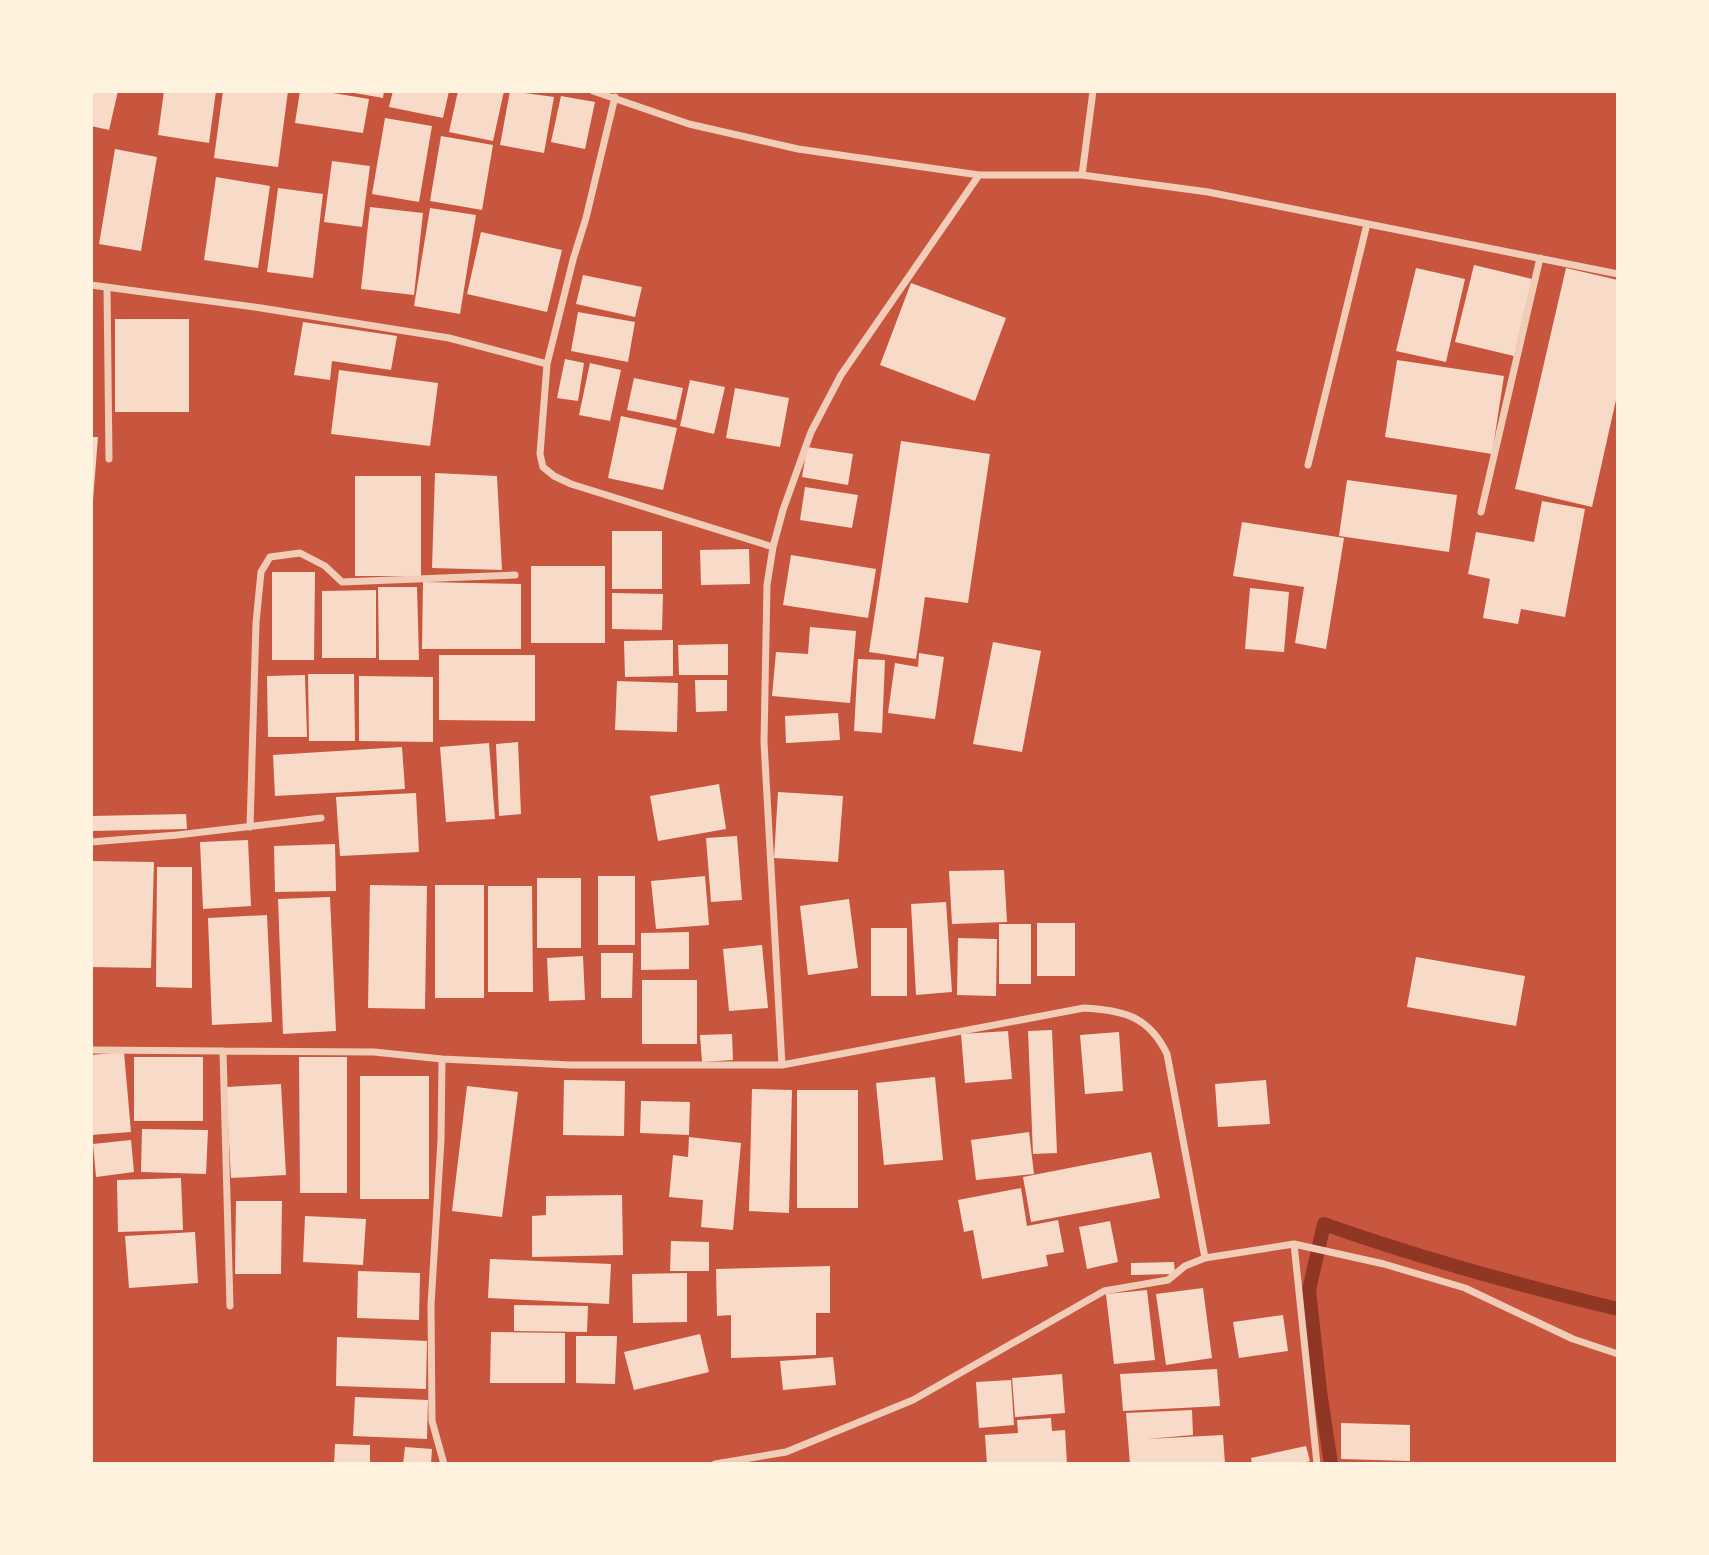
<svg xmlns="http://www.w3.org/2000/svg" width="1709" height="1555" viewBox="0 0 1709 1555" font-family="'PT Sans',sans-serif">
<rect width="100%" height="100%" fill="#c8553d"/>
<g fill="none" stroke-linecap="round" stroke-linejoin="round">
<!-- stream -->
<path stroke="#8f3625" stroke-width="14" d="M1331 1464 1320 1391 1309 1290 1324 1224C1420 1258 1518 1285 1618 1309"/>
</g>
<!-- building -->
<path fill="#f7dbc8" d="M91 91H118L109 130 91 126Z
M164 91H216L209 143 158 135Z
M223 91H288L278 167 214 158Z
M300 91H321L369 99 363 133 295 123Z
M343 91H384L383 98Z
M393 91H449L443 118 389 107Z
M458 91H504L493 141 449 132Z
M510 91 554 97 544 153 500 145Z
M561 96 595 102 585 149 551 142Z
M385 118 432 126 419 202 372 194Z
M441 136 493 145 482 210 430 201Z
M115 149 157 157 141 251 99 244Z
M332 161 370 166 362 227 324 222Z
M216 177 270 186 258 268 204 260Z
M278 188 323 194 313 278 267 272Z
M370 207 423 213 414 295 361 289Z
M430 208 476 215 460 314 414 306Z
M481 232 562 250 547 312 467 294Z
M1474 265 1532 279 1514 356 1455 342Z
M1416 268 1465 279 1446 362 1396 351Z
M1566 268 1618 280V391L1592 507 1515 489Z
M583 275 642 287 635 317 576 304Z
M911 283 1006 318 975 401 880 365Z
M578 312 635 322 628 362 571 351Z
M115 319H189V412H115Z
M303 322 397 336 391 370 332 361 330 380 294 375Z
M565 359 584 363 578 401 557 398Z
M1397 360 1504 376 1492 454 1385 437Z
M590 363 621 370 610 421 579 415Z
M339 370 438 383 430 446 331 434Z
M634 378 683 388 676 420 627 410Z
M690 380 725 387 714 434 680 426Z
M735 388 789 398 780 447 726 438Z
M621 416 677 428 663 490 608 478Z
M91 437H98L93 500H91Z
M901 441 990 454 968 603 925 597 916 659 869 652Z
M807 447 853 454 848 485 802 477Z
M435 473 497 476 502 570 432 568Z
M355 476H421V576H355Z
M1347 480 1457 495 1449 552 1339 536Z
M805 487 858 495 852 528 800 520Z
M1542 501 1585 509 1565 617 1521 609 1518 624 1483 618 1490 579 1468 574 1476 532 1534 542Z
M1242 522 1344 538 1326 649 1295 643 1304 587 1233 576Z
M612 531H662V589H612Z
M749 549 750 584 701 585 700 550Z
M791 555 876 569 868 618 783 605Z
M531 566H605V643H531Z
M272 572H315L314 660H272Z
M423 582 521 584V649H422Z
M378 587H417L419 660H379Z
M1250 588 1289 592 1284 652 1245 649Z
M376 590V658H322V591Z
M612 593 663 594 662 630 612 629Z
M810 627 856 631 850 703 772 696 776 652 808 654Z
M673 640V676L625 677 624 641Z
M993 642 1041 651 1022 752 973 744Z
M728 644V675H679L678 645Z
M919 653 944 657 935 719 888 713 895 663 918 667Z
M439 655H535V721L439 720Z
M858 659 885 660 882 733 854 731Z
M308 674H354L355 741H309Z
M305 675 307 737H268L267 676Z
M359 676 433 677V742L359 741Z
M695 680H727V711L696 712Z
M617 681 678 683 677 732 615 730Z
M838 713 840 740 786 743 785 716Z
M518 742 521 814 499 816 496 744Z
M489 743 495 819 446 822 440 747Z
M402 747 405 789 275 796 273 755Z
M719 784 726 829 658 841 650 796Z
M778 792 843 796 838 862 774 858Z
M416 793 419 852 340 856 336 797Z
M186 814 187 829 91 831V816Z
M737 836 742 900 711 902 706 838Z
M248 840 251 906 203 909 200 842Z
M335 844 336 891 275 892 274 846Z
M91 861 154 862 151 968 91 967Z
M157 867H192V988L156 987Z
M1004 870 1007 922 952 924 949 871Z
M598 876H635V945H598Z
M705 876 709 925 656 929 651 881Z
M537 878H581V948H537Z
M370 885 427 886 425 1009 368 1008Z
M435 885H484V998H435Z
M488 886H532L533 992H488Z
M330 897 336 1031 283 1034 278 899Z
M849 899 858 968 808 975 800 906Z
M946 902 952 992 916 995 911 904Z
M267 915 272 1022 212 1025 208 918Z
M1037 923H1075V976H1037Z
M999 924H1031V984H999Z
M871 928H907V996H871Z
M689 932V969L641 970V933Z
M958 938 997 939 996 996 957 995Z
M762 945 768 1008 729 1011 723 949Z
M601 953H633L632 998H601Z
M583 956 585 1000 549 1001 547 958Z
M1416 957 1525 976 1516 1026 1407 1007Z
M642 980H697V1044H642Z
M1052 1030 1057 1153 1033 1154 1028 1031Z
M1008 1031 1012 1079 965 1083 961 1034Z
M1119 1032 1123 1091 1085 1094 1080 1035Z
M732 1034 733 1060 702 1062 700 1035Z
M124 1052 131 1132 91 1135V1055Z
M134 1057H203V1121H134Z
M299 1057H347V1193H300Z
M360 1076H429V1199H360Z
M935 1077 943 1160 884 1165 876 1083Z
M564 1080 625 1081 624 1136 563 1135Z
M1266 1080 1270 1124 1218 1127 1215 1084Z
M281 1084 286 1175 231 1178 226 1087Z
M467 1086 518 1092 502 1217 452 1211Z
M752 1089 792 1090 789 1213 749 1211Z
M797 1090H858V1208H797Z
M641 1101 690 1102 689 1135 640 1133Z
M142 1129 208 1130 206 1174 141 1172Z
M1029 1132 1034 1174 976 1180 971 1140Z
M689 1137 741 1143 733 1230 701 1227 703 1200 669 1197 673 1155 688 1157Z
M131 1140 134 1172 96 1177 93 1144Z
M1151 1152 1160 1198 1031 1222 1023 1177Z
M181 1178 183 1230 118 1232 117 1180Z
M1021 1188 1027 1226 1058 1220 1064 1252 1046 1255 1048 1266 982 1279 973 1230 964 1232 958 1200Z
M622 1195 623 1255 532 1257V1216L546 1215V1196Z
M236 1201H282L281 1274H235Z
M305 1216 366 1219 363 1265 303 1262Z
M1110 1221 1118 1262 1087 1269 1079 1227Z
M195 1232 198 1283 129 1288 125 1236Z
M671 1241 709 1242V1271H670Z
M490 1259 611 1264 609 1304 488 1298Z
M1174 1262 1175 1274 1131 1275V1263Z
M830 1266V1313H816V1355L731 1358V1315L717 1316 716 1269Z
M358 1271 420 1273 419 1320 357 1318Z
M687 1273V1322L633 1323 632 1274Z
M1203 1288 1212 1358 1166 1365 1156 1294Z
M1147 1290 1155 1360 1114 1364 1106 1294Z
M514 1305 588 1306 587 1332 514 1331Z
M1283 1315 1288 1351 1239 1358 1233 1322Z
M491 1332 565 1333V1383H490Z
M700 1334 709 1372 634 1390 624 1352Z
M576 1336H617L615 1384 576 1383Z
M337 1337 427 1341 426 1389 336 1386Z
M833 1357 836 1385 783 1390 780 1361Z
M1217 1369 1220 1406 1123 1411 1120 1374Z
M1062 1374 1065 1413 1015 1417 1012 1378Z
M1011 1380 1014 1425 979 1428 976 1382Z
M355 1397 428 1400 427 1439 353 1436Z
M1192 1410 1193 1435 1147 1439 1223 1435 1225 1464H1130L1126 1413Z
M1051 1418 1052 1431 1065 1430 1067 1464H987L985 1435 1018 1433 1017 1420Z
M1341 1423 1410 1425V1461L1341 1459Z
M335 1444 370 1445V1464H334Z
M1306 1446 1310 1461 1300 1464H1252L1251 1458Z
M405 1447 432 1449 431 1464H403Z"/>
<g fill="none" stroke-linecap="round" stroke-linejoin="round">
<!-- minor -->
<path stroke="#f1ccb7" stroke-width="7" d="M593 91 689 124 798 149 979 175H1082
M1093 91 1082 175 1208 192 1618 274
M615 97 586 218 573 260 547 364 540 454 543 467 554 476 571 484 773 547
M91 285 261 308 449 338 547 364
M107 287 109 459
M1308 465 1367 224
M1481 512 1540 258
M250 827 256 623 261 572 270 557 300 553 325 566 342 582 515 575
M91 842 177 835 321 818
M91 1050 374 1052 442 1059 570 1065H782L1084 1008C1123 1010 1149 1016 1167 1054L1205 1258
M223 1051 230 1306
M442 1059 441 1140 431 1305 432 1421 444 1464
M782 1065 764 742 767 585 773 547 783 510 811 432 841 375 979 175
M1294 1244 1384 1264 1465 1288 1573 1339 1618 1354
M715 1464 786 1452 913 1400 1104 1291 1168 1280 1185 1266 1205 1258 1294 1244 1317 1464"/>
</g>
<!-- border -->
<rect width="1709" height="1555" fill="none" stroke="#fff3e0" stroke-width="186"/>
</svg>
